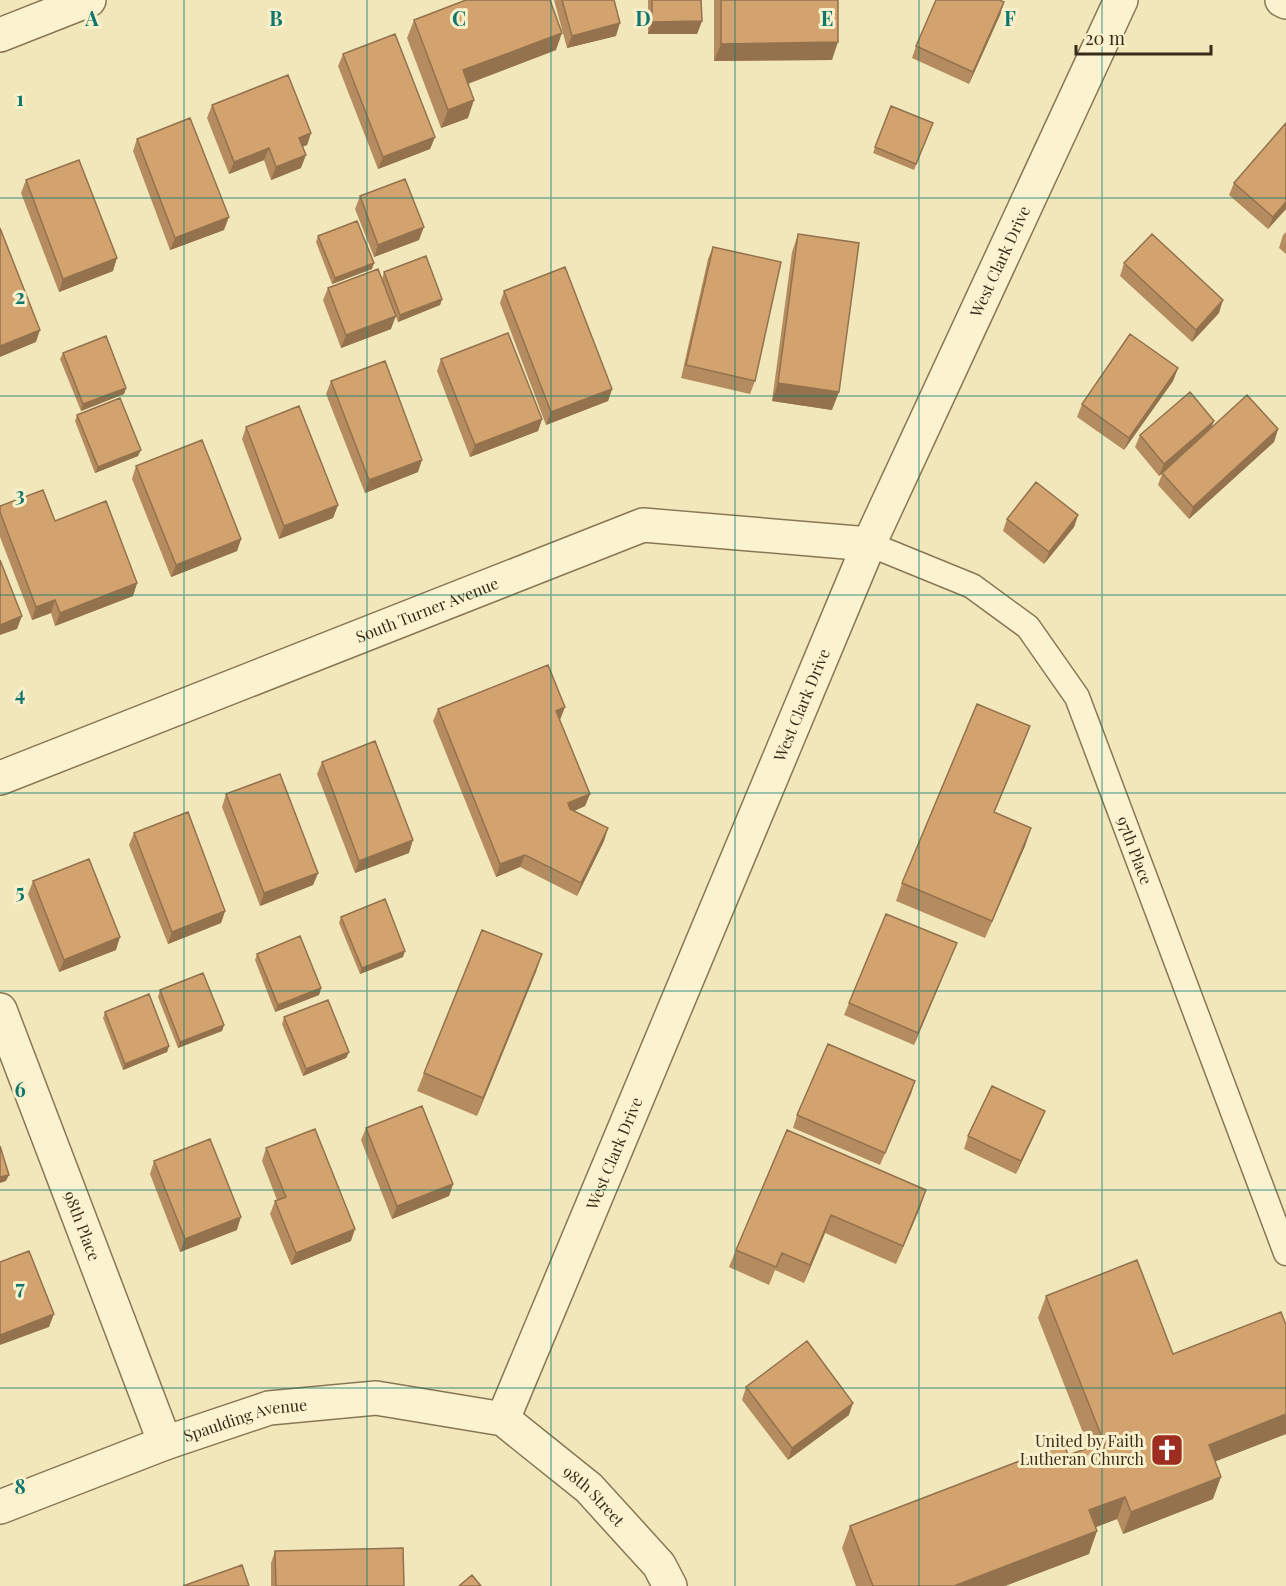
<svg xmlns="http://www.w3.org/2000/svg" width="1286" height="1586" viewBox="0 0 1286 1586" font-family="'Playfair Display',serif">
<rect width="100%" height="100%" fill="#f1e7bb"/>
<g fill="none" stroke-linecap="round" stroke-linejoin="round">
<!-- service casing -->
<g stroke="#897654" stroke-width="27">
<g id="service">
<path id="s1" d="M869 544 972 586 1028 627 1077 697 1286 1253"/>
</g>
</g>
<!-- minor casing -->
<g stroke="#897654" stroke-width="36">
<g id="minor">
<path d="M1282 0 1286 2"/>
<path d="M0 35 89 0"/>
<path id="s2" d="M0 778 643 525 869 544"/>
<path id="s3" d="M0 1010 165 1443"/>
<path id="s4" d="M503 1419 869 544 1121 0"/>
<path id="s5" d="M0 1507 165 1443 269 1408 376 1398 503 1419 589 1488 659 1565 670 1586"/>
</g>
</g>
<!-- service -->
<use href="#service" stroke="#fbf3cf" stroke-width="24"/>
<!-- minor -->
<use href="#minor" stroke="#fbf3cf" stroke-width="33"/>
</g>
<!-- wall -->
<path fill="#b58c5f" d="M554 0H614L616 36 567 48Z
M648 0H701L702 21 697 34H648Z
M714 0H838L832 60 714 61Z
M1004 2 1000 15 969 84 912 58 916 46Z
M414 20 556 50 468 84V118L441 128 407 38Z
M343 54 435 137 430 149 378 169 338 66Z
M212 105 311 133 307 145 302 147 301 168 271 180 264 160 229 174 207 118Z
M933 123 914 170 873 153 875 147Z
M137 139 224 230 170 250 133 151Z
M26 180 113 271 59 292 21 193Z
M1234 183 1286 209 1268 229 1229 195Z
M360 196 419 240 374 257 355 209Z
M1286 232V254L1279 248 1283 235Z
M798 234 832 410 772 401 792 252Z
M318 236 372 269 332 284 316 242Z
M713 247 755 381 750 394 681 378 708 259Z
M1124 263 1219 313 1192 342 1120 276Z
M384 272 442 299 440 305 398 322 382 279Z
M328 288 391 329 341 348 323 300Z
M504 291 612 389 608 401 546 425 500 303Z
M63 353 126 388 124 394 81 411 60 359Z
M441 359 542 419 538 431 470 457 437 371Z
M1178 368 1173 381 1124 450 1077 417 1082 404Z
M331 381 418 472 365 493 326 394Z
M77 415 138 456 95 473 75 421Z
M1214 421 1211 428 1278 429 1274 442 1189 519 1158 485 1162 474 1159 476 1135 447 1140 435Z
M246 427 338 505 333 518 279 539 242 439Z
M136 466 241 539 237 551 171 577 132 479Z
M0 506 137 583 133 596 55 626 51 613 32 620 0 537Z
M1078 515 1074 527 1044 564 1003 531 1007 519Z
M438 709 590 794 585 806 574 811 608 828 604 841 577 896 520 867 496 877 433 721Z
M1030 726 1023 744 994 813 1031 828 1025 846 985 938 896 901 902 883Z
M322 762 409 853 355 873 317 774Z
M226 794 318 873 313 885 260 906 222 807Z
M134 833 225 911 221 923 168 944 129 845Z
M33 881 116 950 59 972 28 894Z
M341 917 403 957 360 974 339 923Z
M257 954 321 988 319 995 275 1012 255 960Z
M542 954 477 1116 417 1091 424 1073Z
M952 955 914 1045 844 1015 849 1003Z
M160 990 224 1025 222 1031 178 1048 158 997Z
M105 1012 169 1046 167 1052 123 1070 103 1018Z
M284 1017 349 1052 346 1058 303 1076 282 1024Z
M915 1081 880 1165 793 1128 797 1115Z
M1045 1111 1040 1123 1016 1174 964 1149 968 1136Z
M366 1128 453 1184 449 1196 392 1219 361 1140Z
M787 1130 926 1190 896 1264 825 1233 804 1283 775 1270 769 1285 729 1267 736 1250Z
M266 1148 351 1241 291 1265 270 1214 275 1201 277 1200 262 1161Z
M154 1161 237 1230 180 1252 150 1174Z
M1046 1296 1173 1354 1286 1434 1215 1461 1213 1499 1123 1534 1117 1519 1095 1527 1089 1554 1005 1586H856L842 1548 850 1526 1070 1459 1071 1454 1089 1448 1038 1318Z
M746 1387 849 1415 788 1460 742 1400Z
M275 1551 404 1586H271V1563Z"/>
<!-- shaded-wall -->
<path fill="#93724d" d="M1004 2 1000 15 969 84 973 72Z
M702 21 697 34H648L652 22Z
M620 23 616 36 567 48 572 36Z
M562 33 556 50 456 88 463 70Z
M838 42 832 60 714 61 721 44Z
M474 100 468 118 441 128 448 110Z
M311 133 307 145 294 150 299 138Z
M435 137 430 149 378 169 383 157Z
M269 148 264 160 229 174 234 162Z
M306 155 301 168 271 180 276 167Z
M1286 202V209L1268 229 1273 217Z
M229 217 224 230 170 250 175 238Z
M424 227 419 240 374 257 378 245Z
M117 258 113 271 59 292 63 279Z
M374 263 372 269 332 284 335 278Z
M442 299 440 305 398 322 400 315Z
M1223 300 1219 313 1192 342 1196 330Z
M396 316 391 329 341 348 346 335Z
M40 330 36 342 0 357V346Z
M1178 368 1173 381 1124 450 1129 438Z
M778 383 839 392 832 410 772 401Z
M126 388 124 394 81 411 83 404Z
M612 389 608 401 546 425 551 412Z
M542 419 538 431 470 457 475 445Z
M1214 421 1209 434 1159 476 1164 464Z
M1278 429 1274 442 1189 519 1193 507Z
M141 450 138 456 95 473 98 467Z
M422 460 418 472 365 493 369 480Z
M338 505 333 518 279 539 284 526Z
M1078 515 1074 527 1044 564 1049 552Z
M241 539 237 551 171 577 176 565Z
M137 583 133 596 55 626 60 613Z
M55 600 51 613 32 620 36 607Z
M22 616 17 629 0 635V625Z
M565 707 560 720 556 711Z
M1030 726 1023 744 987 830 994 812Z
M590 794 585 806 563 816 568 803Z
M608 828 604 841 577 896 581 883Z
M1031 828 1025 846 985 938 992 921Z
M413 840 409 853 355 873 359 861Z
M525 855 520 867 496 877 500 864Z
M318 873 313 885 260 906 264 893Z
M225 911 221 923 168 944 172 932Z
M120 937 116 950 59 972 64 960Z
M957 943 952 955 914 1045 918 1033Z
M405 951 403 957 360 974 362 968Z
M542 954 536 972 477 1116 483 1098Z
M321 988 319 995 275 1012 278 1005Z
M224 1025 222 1031 178 1048 180 1042Z
M169 1046 167 1052 123 1070 125 1064Z
M349 1052 346 1058 303 1076 306 1069Z
M915 1081 911 1094 880 1165Z
M1045 1111 1040 1123 1016 1174 1021 1161Z
M9 1175 6 1181 0 1183V1177Z
M453 1184 449 1196 392 1219 397 1206Z
M926 1190 920 1208 896 1264 903 1246Z
M831 1215 825 1233 804 1283 810 1265Z
M241 1217 237 1230 180 1252 185 1239Z
M355 1229 351 1241 291 1265 296 1253Z
M54 1314 49 1327 0 1345V1335Z
M853 1403 849 1415 788 1460 792 1448Z
M1286 1414V1434L1201 1467 1209 1445Z
M1221 1477 1213 1499 1123 1534 1131 1512Z
M1125 1497 1117 1519 1081 1533 1089 1510Z
M1097 1531 1089 1554 1005 1586H954Z"/>
<!-- building -->
<path fill="#d2a36e" stroke="#93724d" stroke-width="1.5" d="M466 0H550L562 33 463 70 474 100 448 110 414 20Z
M562 0H614L620 23 572 36Z
M652 0H701L702 21 652 22Z
M721 0H838V42L721 44Z
M936 0H999L1004 2 973 72 916 46Z
M395 34 435 137 383 157 343 54Z
M288 75 311 133 299 138 306 155 276 167 269 148 234 162 212 105Z
M891 106 933 123 916 164 875 147Z
M190 118 229 217 175 238 137 139Z
M1286 123V202L1273 217 1234 183Z
M79 160 117 258 63 279 26 180Z
M405 179 424 227 378 245 360 196Z
M357 221 374 263 335 278 318 236Z
M0 228 40 330 0 346Z
M798 234 859 243 839 392 778 383Z
M1152 234 1223 300 1196 330 1124 263Z
M713 247 781 262 755 381 686 365Z
M426 256 442 299 400 315 384 272Z
M565 267 612 389 551 412 504 291Z
M378 269 396 316 346 335 328 288Z
M508 333 542 419 475 445 441 359Z
M1130 334 1178 368 1129 438 1082 404Z
M106 336 126 388 83 404 63 353Z
M385 361 422 460 369 480 331 381Z
M1190 392 1214 421 1164 464 1140 435Z
M1247 395 1278 429 1193 507 1162 473Z
M120 398 141 450 98 467 77 415Z
M299 406 338 505 284 526 246 427Z
M202 440 241 539 176 565 136 466Z
M1036 482 1078 515 1049 552 1007 519Z
M43 490 55 521 106 501 137 583 60 613 55 600 36 607 0 512V506Z
M0 560 22 616 0 625Z
M548 665 565 707 556 711 590 794 568 803 570 809 608 828 581 883 525 855 500 864 438 709Z
M977 704 1030 726 994 812 1031 828 992 921 902 883Z
M375 741 413 840 359 861 322 762Z
M280 774 318 873 264 893 226 794Z
M188 812 225 911 172 932 134 833Z
M89 859 120 937 64 960 33 881Z
M385 899 405 951 362 968 341 917Z
M886 914 957 943 918 1033 849 1003Z
M482 930 542 954 483 1098 424 1073Z
M300 936 321 988 278 1005 257 954Z
M203 973 224 1025 180 1042 160 990Z
M149 994 169 1046 125 1064 105 1012Z
M328 1000 349 1052 306 1069 284 1017Z
M828 1044 915 1081 885 1153 797 1115Z
M992 1086 1045 1111 1021 1161 968 1136Z
M422 1106 453 1184 397 1206 366 1128Z
M315 1129 355 1229 296 1253 275 1201 286 1197 266 1148Z
M787 1130 926 1190 903 1246 831 1215 810 1265 782 1253 776 1267 736 1250Z
M210 1139 241 1217 185 1239 154 1161Z
M0 1146 9 1175 0 1177Z
M29 1251 54 1314 0 1335V1262Z
M1137 1260 1173 1354 1281 1312 1286 1325V1414L1209 1445 1221 1477 1131 1512 1125 1497 1089 1510 1097 1531 954 1586H873L850 1526 1064 1444 1071 1463 1075 1462 1071 1454 1094 1446 1097 1454 1107 1450 1046 1296Z
M807 1341 853 1403 792 1448 746 1387Z
M403 1548 404 1586H276L275 1551Z
M242 1565 249 1586H183Z
M472 1575 481 1586H459Z"/>
<!-- grid -->
<path fill="none" stroke="#0f766e" stroke-width="1.5" stroke-opacity="0.55" d="M184 0V1586M367 0V1586M551 0V1586M735 0V1586M919 0V1586M1102 0V1586M0 198H1286M0 396H1286M0 595H1286M0 793H1286M0 991H1286M0 1190H1286M0 1388H1286"/>
<!-- icons -->
<defs>
<g id="church-square" transform="scale(1.725)"><rect x="-9" y="-9" width="18" height="18" rx="4" fill="#9c2d20" stroke="#f8f0cb"/><path d="M-1.2-6h2.4v3.5h3.3v2.4h-3.3V6h-2.4V-.1h-3.3v-2.4h3.3Z" fill="#fff"/></g>
</defs>
<g fill-rule="evenodd">
<use href="#church-square" x="1167" y="1450"/>
</g>
<g text-anchor="middle" stroke-width="6" stroke-linejoin="round" paint-order="stroke">
<!-- street labels -->
<g font-size="16" fill="#372b1a" stroke="#f8f0cb">
<text dy="6" stroke="none"><textPath href="#s4" startOffset="1260">West Clark Drive</textPath></text>
<text dy="6" stroke="none"><textPath href="#s2" startOffset="459">South Turner Avenue</textPath></text>
<text dy="6" stroke="none"><textPath href="#s4" startOffset="774">West Clark Drive</textPath></text>
<text dy="6" stroke="none"><textPath href="#s1" startOffset="430">97th Place</textPath></text>
<text dy="6" stroke="none"><textPath href="#s4" startOffset="288">West Clark Drive</textPath></text>
<text dy="6" stroke="none"><textPath href="#s3" startOffset="231">98th Place</textPath></text>
<text dy="6" stroke="none"><textPath href="#s5" startOffset="261">Spaulding Avenue</textPath></text>
<text dy="6" stroke="none"><textPath href="#s5" startOffset="642">98th Street</textPath></text>
</g>
<!-- poi labels -->
<g font-size="16" fill="#372b1a" stroke="#f8f0cb" text-anchor="end">
<text x="1144" y="1447">United by Faith<tspan x="1144" dy="18">Lutheran Church</tspan></text>
</g>
</g>
<g font-size="20" text-anchor="middle" font-weight="bold" fill="#0f766e" stroke="#f8f0cb" stroke-width="6" stroke-linejoin="round" paint-order="stroke">
<text x="92" y="26">A</text>
<text x="276" y="26">B</text>
<text x="459" y="26">C</text>
<text x="643" y="26">D</text>
<text x="827" y="26">E</text>
<text x="1010" y="26">F</text>
<text x="20" y="106">1</text>
<text x="20" y="304">2</text>
<text x="20" y="502">3</text>
<text x="20" y="701">4</text>
<text x="20" y="899">5</text>
<text x="20" y="1097">6</text>
<text x="20" y="1295">7</text>
<text x="20" y="1494">8</text>
</g>
<!-- scale -->
<path d="M1076 45v9h135v-9" fill="none" stroke="#372b1a" stroke-width="3"/>
<text x="1085" y="45" font-size="18" fill="#372b1a" stroke="#f8f0cb" stroke-width="4.5" paint-order="stroke">20 m</text>
</svg>
